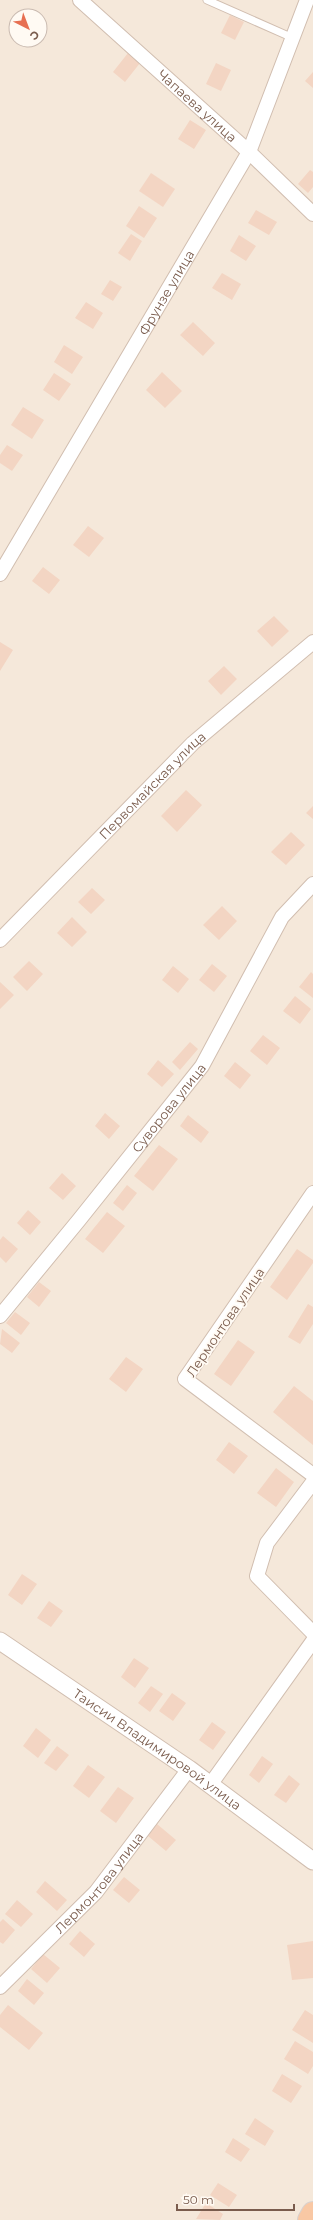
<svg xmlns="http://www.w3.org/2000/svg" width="313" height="2220" viewBox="0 0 313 2220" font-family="Montserrat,sans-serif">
<rect width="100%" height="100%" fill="#fdf6ec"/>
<!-- residential -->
<path fill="#f5e8da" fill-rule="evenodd" d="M0 0H313V2220H0ZM16 16H40V40H16Z"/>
<!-- building -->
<path fill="#f3d5c3" d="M230 15 244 22 235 40 221 33Z
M128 53 140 63 125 82 113 72Z
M216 63 231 70 221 91 206 84Z
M313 72V88L305 81Z
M190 120 206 130 194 149 178 139Z
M310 170 313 172V187L308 193 298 184Z
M151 173 175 189 163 207 139 191Z
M139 206 157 218 144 238 126 226Z
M256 210 277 222 269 235 248 223Z
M131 234 142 241 130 261 118 253Z
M239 235 256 246 246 261 230 251Z
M222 273 241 284 232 300 212 288Z
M110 280 122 287 113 301 101 294Z
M86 302 103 313 93 329 75 318Z
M193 322 215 343 203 356 180 335Z
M64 345 83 357 72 374 54 362Z
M162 372 182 391 165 408 146 390Z
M54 373 71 384 59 401 43 390Z
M23 407 44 420 32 439 11 425Z
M7 445 23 455 12 471 0 463V455Z
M88 526 104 538 89 557 73 545Z
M43 567 60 580 49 594 32 581Z
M274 616 289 631 272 647 257 631Z
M0 642 13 650 0 671Z
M224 666 237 679 221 695 208 681Z
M186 790 202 805 177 832 161 816Z
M313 806V819L306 813Z
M291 832 305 845 286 865 271 852Z
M92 888 105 900 91 914 78 902Z
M222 906 237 921 219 940 203 925Z
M72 917 87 932 72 947 57 933Z
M29 961 43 974 27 991 13 977Z
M212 964 227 976 214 992 199 980Z
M173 966 189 979 178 993 162 980Z
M311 972 313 974V998L299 987Z
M0 982 14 995 0 1009Z
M295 996 311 1009 300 1024 283 1011Z
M263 1035 280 1048 267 1065 250 1051Z
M190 1042 198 1049 180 1070 172 1062Z
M158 1060 174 1074 162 1087 147 1074Z
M235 1062 251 1075 240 1089 224 1076Z
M105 1113 120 1126 109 1139 95 1126Z
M188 1115 209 1132 201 1143 180 1126Z
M159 1145 178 1159 153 1191 134 1176Z
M62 1173 76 1186 63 1200 49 1188Z
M127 1185 137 1193 123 1211 113 1203Z
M28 1210 41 1222 30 1235 17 1223Z
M107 1212 125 1226 103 1253 85 1239Z
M3 1236 18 1249 6 1263 0 1257V1240Z
M297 1249 313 1260V1263L287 1300 270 1287Z
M39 1282 51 1291 39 1307 27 1297Z
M308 1304 313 1307V1324L300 1344 288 1337Z
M15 1312 30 1323 21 1335 6 1323Z
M2 1329 20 1343 12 1353 0 1344Z
M238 1340 255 1352 231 1386 214 1374Z
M126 1357 143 1369 126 1392 109 1379Z
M294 1386 313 1401V1445L273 1412Z
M229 1442 248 1456 234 1474 216 1460Z
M276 1468 294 1482 276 1507 257 1493Z
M22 1574 37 1584 22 1605 8 1595Z
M49 1601 63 1611 51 1627 37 1618Z
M134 1658 149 1668 135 1688 121 1677Z
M151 1686 163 1694 150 1712 138 1703Z
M172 1693 186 1703 173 1721 159 1711Z
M212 1722 226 1732 213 1750 199 1740Z
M36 1728 51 1740 38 1758 23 1746Z
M57 1746 69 1755 56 1771 44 1763Z
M262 1756 273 1764 259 1783 249 1775Z
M88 1765 105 1777 89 1798 73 1786Z
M289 1775 300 1784 286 1803 274 1795Z
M118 1787 134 1798 116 1823 100 1811Z
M157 1824 176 1840 166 1851 148 1836Z
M124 1877 140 1890 129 1903 113 1890Z
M45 1881 67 1900 57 1911 36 1892Z
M17 1900 33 1914 21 1927 5 1914Z
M3 1919 15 1930 3 1944 0 1942V1922Z
M80 1931 95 1944 84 1957 69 1944Z
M313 1941V1978L292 1980 287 1945Z
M43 1954 60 1968 47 1983 31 1969Z
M27 1979 44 1993 34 2005 18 1991Z
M8 2005 43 2033 29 2050 0 2027V2015Z
M305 2010 313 2015V2043L292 2030Z
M295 2041 313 2052V2066L308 2074 284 2059Z
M282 2074 302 2086 291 2103 272 2091Z
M255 2118 274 2131 265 2146 245 2134Z
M233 2138 250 2149 241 2162 225 2152Z
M218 2183 237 2195 229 2207 210 2195Z
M206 2203 223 2214 220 2220 196 2219Z"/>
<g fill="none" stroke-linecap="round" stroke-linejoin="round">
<!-- service casing -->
<g stroke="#d1beb0" stroke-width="9">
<path id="service" d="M207 0 293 38"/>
</g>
<!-- minor casing -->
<g stroke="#d1beb0" stroke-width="16">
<g id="minor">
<path id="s1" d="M80 0 249 152 313 214"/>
<path id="s2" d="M0 574 249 152 307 0"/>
<path id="s3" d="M0 940 193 743 313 642"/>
<path d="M313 1193 185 1379 313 1475"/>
<path id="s4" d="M0 1316 79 1220 202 1066 282 917 313 884"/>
<path d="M313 1482 267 1543 257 1576 313 1633"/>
<path d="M210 1785 313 1641"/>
<path id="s5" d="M0 1987 96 1892 189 1769"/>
</g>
</g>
<!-- tertiary casing -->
<g stroke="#d1beb0" stroke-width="19">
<g id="tertiary">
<path id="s6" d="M0 1641 189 1769 313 1861"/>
</g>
</g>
<!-- trunk casing -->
<g stroke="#dad1cd" stroke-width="24">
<path id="trunk" d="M309 2220 313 2213"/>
</g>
<!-- service -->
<use href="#service" stroke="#fff" stroke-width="7"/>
<!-- minor -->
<use href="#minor" stroke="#fff" stroke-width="14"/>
<!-- tertiary -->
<use href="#tertiary" stroke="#fff" stroke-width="17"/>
<!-- trunk -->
<use href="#trunk" stroke="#f9c8a4" stroke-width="22"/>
</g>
<g text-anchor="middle" stroke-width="3.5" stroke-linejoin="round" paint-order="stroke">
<!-- street labels -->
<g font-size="13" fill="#7a5c4d" stroke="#fffaf3">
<text dy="5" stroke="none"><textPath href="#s1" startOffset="158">Чапаева улица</textPath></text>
<text dy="5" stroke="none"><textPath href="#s2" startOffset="327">Фрунзе улица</textPath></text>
<text dy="5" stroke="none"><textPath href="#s3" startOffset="217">Первомайская улица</textPath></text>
<text dy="5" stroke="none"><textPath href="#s4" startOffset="268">Суворова улица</textPath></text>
<text transform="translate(225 1322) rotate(-56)" y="5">Лермонтова улица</text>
<text dy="5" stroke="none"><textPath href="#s6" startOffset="191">Таисии Владимировой улица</textPath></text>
<text dy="5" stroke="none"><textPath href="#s5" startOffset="144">Лермонтова улица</textPath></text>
</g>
</g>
<!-- north arrow -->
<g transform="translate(28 28) rotate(138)"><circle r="19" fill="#fffaf3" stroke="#cabbb1"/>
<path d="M0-3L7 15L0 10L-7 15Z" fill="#e76f51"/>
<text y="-6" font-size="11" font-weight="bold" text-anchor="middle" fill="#7a5c4d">С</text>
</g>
<!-- scale -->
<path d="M177 2204v6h117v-6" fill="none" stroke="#7a5c4d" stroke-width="2"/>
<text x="183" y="2204" font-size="12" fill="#7a5c4d" stroke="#fffaf3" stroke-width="3" paint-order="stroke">50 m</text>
</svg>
